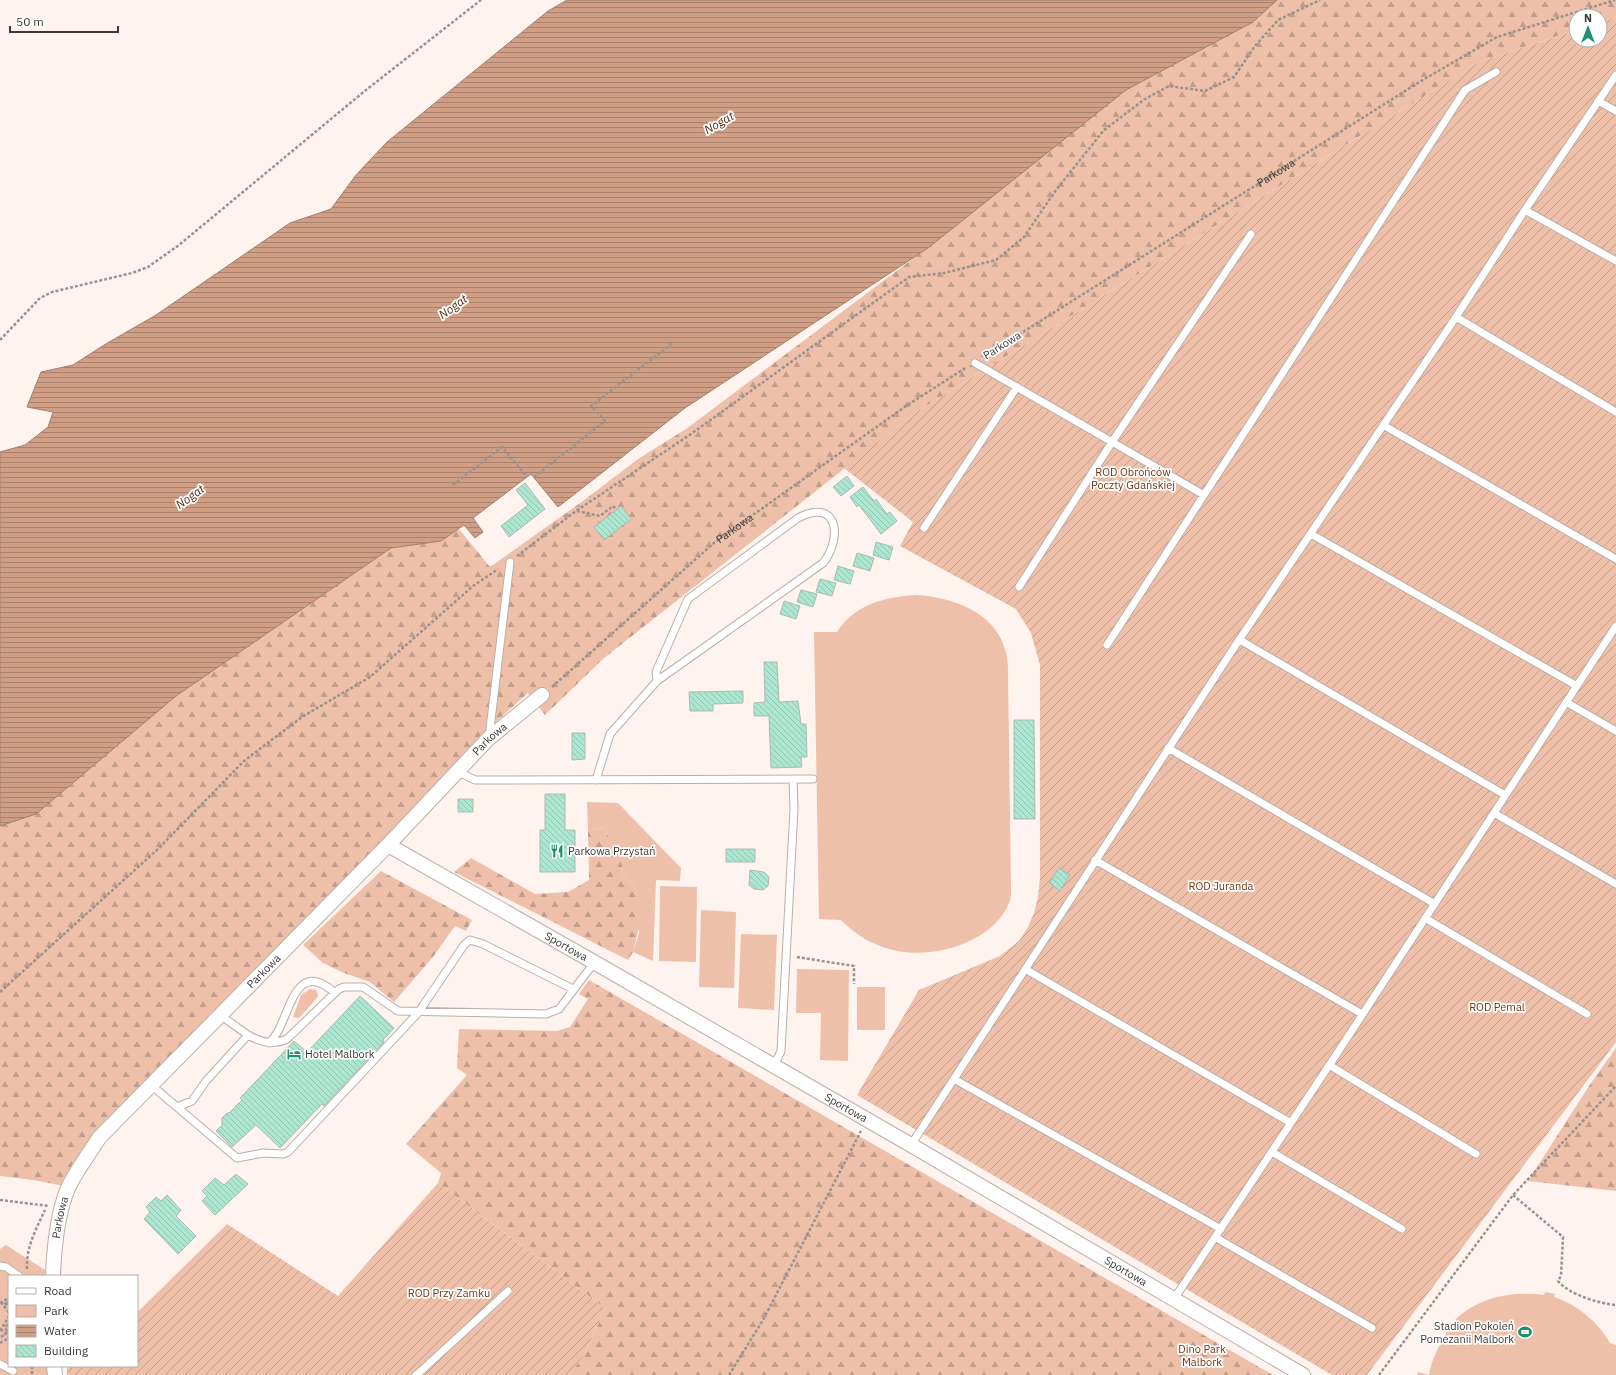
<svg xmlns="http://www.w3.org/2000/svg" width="1616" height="1375" viewBox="0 0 1616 1375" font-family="'IBM Plex Sans',sans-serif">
<defs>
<pattern id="forest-firs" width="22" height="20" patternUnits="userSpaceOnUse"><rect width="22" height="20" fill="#eec0a9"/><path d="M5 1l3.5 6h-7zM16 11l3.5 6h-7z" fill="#c29d8a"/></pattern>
<pattern id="garden-furrows" width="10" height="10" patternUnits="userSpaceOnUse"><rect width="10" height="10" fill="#eec0a9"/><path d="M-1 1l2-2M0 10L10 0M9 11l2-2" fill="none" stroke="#c29d8a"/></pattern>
<pattern id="water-rules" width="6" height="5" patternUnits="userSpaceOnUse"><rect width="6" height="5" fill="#cf9e85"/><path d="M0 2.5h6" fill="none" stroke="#a9826e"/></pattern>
<pattern id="building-back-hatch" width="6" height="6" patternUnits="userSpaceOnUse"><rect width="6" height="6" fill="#aae6d0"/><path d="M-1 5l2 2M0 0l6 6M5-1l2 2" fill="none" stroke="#93c6b3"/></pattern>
</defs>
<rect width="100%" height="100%" fill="#fef3ee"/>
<!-- green -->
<path fill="#eec0a9" d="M916 595C951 597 994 611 1005 649 1007 655 1008 663 1008 670L1011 891C1011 895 1011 899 1009 903 993 943 932 960 893 950 872 945 856 935 841 920L819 919 814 632H837C855 604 885 597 916 595Z
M587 802 618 803 681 868 680 881 656 880 653 961 633 952 639 933 636 889 623 875 621 857 603 827 588 831Z
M660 886 697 887 696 962 659 961Z
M701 910 736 912 734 988 699 987Z
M741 934 777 935 774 1010 738 1008Z
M797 969 849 970 848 1061 820 1060 821 1013H796Z
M857 987H885V1030H857Z
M310 989 316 990 318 995 317 998 299 1018 293 1017 301 995Z
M6 1245 45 1270 46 1276H9V1366H52V1375H0V1249Z
M1545 1292 1555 1294 1554 1297C1578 1305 1598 1322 1610 1343L1616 1345V1375H1417L1418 1372 1429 1375C1431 1362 1436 1352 1442 1341 1446 1334 1450 1325 1455 1320 1479 1297 1512 1291 1544 1295Z"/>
<!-- forest -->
<path fill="url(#forest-firs)" d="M1277 0H1616V17L1600 22V16H1576V30L1479 62 915 413 604 658 545 715 528 693 479 737 288 945 120 1116 69 1187 33 1180 0 1176V826L36 814 176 696 391 548 441 541 459 529 490 567 583 501 638 459 686 429 927 248 1126 90 1253 22Z
M603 827 621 857 623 875 636 889 640 923 633 952 628 960 454 872 471 858 535 894 568 892 589 880 588 831Z
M381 871 472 920 466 931 455 926 433 957 394 1002 370 982 344 973 323 963 303 945Z
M589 980 1273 1375H568L584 1356 605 1308 438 1183 441 1173 406 1144 467 1075 457 1068 459 1029 557 1031 570 1027 588 999 579 994Z
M1616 1048V1191L1528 1181 1591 1083Z"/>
<!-- garden -->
<path fill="url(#garden-furrows)" d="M1616 17V1042L1367 1375H1332L857 1095 919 990 1000 956 1019 941 1028 927 1034 913 1038 897 1040 878V665L1031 633 1016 609 900 546 913 522 844 468 915 413 1479 62 1576 30V40H1600V22Z
M438 1183 605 1308 584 1356 568 1375H67V1366H137V1313L227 1224 338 1296Z"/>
<!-- water -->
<path fill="url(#water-rules)" stroke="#a37f6d" d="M567 0H1277L1253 22 1126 90 928 248 685 408 558 507 531 474 473 518 483 532 475 538 464 525 441 541 391 548 176 696 36 814 0 826V452L25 445 48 427 53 412 27 407 41 372 73 365 104 345 156 315 290 223 331 209 356 175 387 142 548 11Z"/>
<!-- building -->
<path fill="url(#building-back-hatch)" stroke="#adbab5" d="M847 476 854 486 841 496 833 487Z
M525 483 545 509 509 537 501 526 528 505 516 490Z
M863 487 874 501 876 499 887 514 890 512 897 521 881 534 859 505 857 507 850 497Z
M621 506 631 519 604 540 594 527Z
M876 542 893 547 889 560 873 555Z
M857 553 874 558 870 571 853 566Z
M838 566 854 571 850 584 834 580Z
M820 579 836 583 832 596 816 592Z
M801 590 817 594 813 607 797 602Z
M784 601 800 606 796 619 780 614Z
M764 662H777L779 702 798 701 801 724H806L807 757H801L802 767 771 768 769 716H754V703L765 702Z
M743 691V703L713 704V711H690L689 692Z
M1014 720H1034L1035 819H1014Z
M572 733H585V759L572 760Z
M545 794H565V830H575V872H540V830H545Z
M458 799H473V812H458Z
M726 849H755V862H726Z
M1059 868 1070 875 1060 891 1049 883Z
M750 870 764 872 769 877 768 886 763 890 754 889 749 885Z
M360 996 394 1028 383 1040 384 1042 324 1106 322 1104 280 1148 256 1125 232 1147 216 1131 222 1125V1118L227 1113H229L242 1100 240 1098 294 1041 307 1052Z
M236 1174 248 1184 215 1215 202 1201 207 1196 202 1191 215 1178 224 1185Z
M167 1195 181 1210 176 1216 196 1236 178 1254 144 1219 150 1212 146 1207 156 1197 161 1201Z"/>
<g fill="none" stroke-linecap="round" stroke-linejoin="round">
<!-- lane casing -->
<g stroke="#bbaea8" stroke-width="9">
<path id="lane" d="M1598 101 1616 111
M1525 210 1616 261
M1456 317 1616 412
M975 363 1204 495 1465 90 1496 72
M1383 425 1616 559
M924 528 1017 387
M1311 534 1577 686
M1019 587 1112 442 1251 234
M1240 640 1505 795
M1107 645 1204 495
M1566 702 1616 731
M489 737 510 562
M1168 748 1435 904
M458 772 475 780 813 779
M596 780 610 734 657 681 823 563C843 538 838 497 798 518L688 599 656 672 657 681
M1494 813 1616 884
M1095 860 1362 1014
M1425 918 1587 1014
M1025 969 1291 1123
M248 1035C262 1043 273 1045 287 1039L339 989 344 987H363L398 1011 546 1014 559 1009 594 963
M270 1043C273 1038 278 1033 280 1027 292 1002 300 961 335 993
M1329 1065 1476 1154
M774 1066 781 1051 794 809 793 779
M954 1079 1221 1229
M151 1085 177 1107 192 1101 206 1081 248 1035 220 1015
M177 1107 237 1158 263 1153 283 1154 288 1152 418 1013 464 945 470 940 483 944 573 989
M911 1145 1237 643 1454 320 1525 210 1616 75
M1272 1152 1402 1229
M1215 1237 1372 1328
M0 1266 6 1267 19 1276
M1174 1299 1336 1055 1616 626
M0 1364 13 1371
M416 1375 421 1371 508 1291"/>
</g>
<!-- street casing -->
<g stroke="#bbaea8" stroke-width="16">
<g id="street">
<path id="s3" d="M388 845 606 969 911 1145 1303 1375"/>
<path id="s4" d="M53 1276C54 1247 57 1215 68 1188 76 1171 89 1154 99 1138L388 845 488 739 542 695"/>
<path d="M54 1366 55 1375"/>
</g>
</g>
<!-- path -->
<g stroke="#9a928e" stroke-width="2.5" stroke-dasharray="3 2" stroke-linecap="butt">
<path d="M0 340 40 298 52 292 132 273 148 267 179 245 366 90 481 0"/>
<path id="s1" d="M985 356 1421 81 1497 37 1615 0"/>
<path d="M534 477 605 421 591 406 674 342"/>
<path d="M453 485 502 447 527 477"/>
<path d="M577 511 600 516 613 506 616 509"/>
<path d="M517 556 576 511 691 434 909 277 944 273 996 260 1024 237 1056 190 1104 130 1145 99 1169 86 1205 91 1234 77 1255 46 1278 20 1320 0"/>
<path id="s2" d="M552 687 715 542 906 406 967 367"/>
<path d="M797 957 854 966V984"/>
<path d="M0 992 158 849 244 761 302 717 370 677 473 586 498 569"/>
<path d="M1513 1195 1563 1237 1561 1276 1558 1281C1568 1294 1600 1304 1616 1305"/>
<path d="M0 1200 49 1206"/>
<path d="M27 1269C26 1247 36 1229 45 1210"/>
<path d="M1 1302 9 1313"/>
<path d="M0 1303 7 1299 9 1301"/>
<path d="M9 1304 7 1302 5 1303 9 1307"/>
<path d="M1 1329 9 1338"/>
<path d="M0 1331 9 1316"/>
<path d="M1 1337 8 1332 5 1328 7 1325 9 1327"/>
<path d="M0 1343 9 1338"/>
<path d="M32 1366V1375"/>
<path d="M729 1375 763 1320 861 1131"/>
<path d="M1379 1375 1513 1195 1616 1086"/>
</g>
<!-- lane -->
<use href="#lane" stroke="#fff" stroke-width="7"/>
<!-- street -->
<use href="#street" stroke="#fff" stroke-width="14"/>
</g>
<!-- icons -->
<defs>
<g id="restaurant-bare" transform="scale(1.08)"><path d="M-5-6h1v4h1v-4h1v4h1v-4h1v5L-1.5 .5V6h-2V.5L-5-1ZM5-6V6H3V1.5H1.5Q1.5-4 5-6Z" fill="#1f9172" stroke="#fff" stroke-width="2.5" paint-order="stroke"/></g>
<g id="hotel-bare" transform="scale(1.08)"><path d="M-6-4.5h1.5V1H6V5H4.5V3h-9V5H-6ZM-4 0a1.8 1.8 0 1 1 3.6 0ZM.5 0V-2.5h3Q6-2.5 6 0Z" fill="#1f9172" stroke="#fff" stroke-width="2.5" paint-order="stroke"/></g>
<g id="stadium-bare" transform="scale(1.08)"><path d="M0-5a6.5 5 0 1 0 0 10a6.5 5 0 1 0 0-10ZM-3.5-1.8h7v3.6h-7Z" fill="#1f9172" stroke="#fff" stroke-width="2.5" paint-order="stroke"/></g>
</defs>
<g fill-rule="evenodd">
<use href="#restaurant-bare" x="557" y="851"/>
<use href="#hotel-bare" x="294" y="1054"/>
<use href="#stadium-bare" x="1525" y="1332"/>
</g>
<g text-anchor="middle" stroke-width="3.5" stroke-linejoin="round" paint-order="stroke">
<!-- street labels -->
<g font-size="11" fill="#3d3835" stroke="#fff">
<text dy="4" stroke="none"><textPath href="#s1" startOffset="344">Parkowa</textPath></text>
<text transform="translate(1002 345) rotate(-32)" y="4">Parkowa</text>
<text dy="4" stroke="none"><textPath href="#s2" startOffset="242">Parkowa</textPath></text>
<text dy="4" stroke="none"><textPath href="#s4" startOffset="707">Parkowa</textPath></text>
<text dy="4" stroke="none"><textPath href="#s3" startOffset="205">Sportowa</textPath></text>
<text dy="4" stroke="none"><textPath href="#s4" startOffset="383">Parkowa</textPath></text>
<text dy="4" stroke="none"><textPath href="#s3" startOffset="528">Sportowa</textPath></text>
<text dy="4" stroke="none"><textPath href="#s4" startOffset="59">Parkowa</textPath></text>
<text dy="4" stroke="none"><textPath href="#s3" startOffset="852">Sportowa</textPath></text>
</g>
<!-- park labels -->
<g font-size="11" fill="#71350e" stroke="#fff">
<text x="1133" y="476">ROD Obrońców<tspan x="1133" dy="13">Poczty Gdańskiej</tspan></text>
<text x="1221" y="890">ROD Juranda</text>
<text x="1497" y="1011">ROD Pemal</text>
<text x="449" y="1297">ROD Przy Zamku</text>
<text x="1202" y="1353">Dino Park<tspan x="1202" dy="13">Malbork</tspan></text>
</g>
<!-- poi labels -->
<g font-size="11" fill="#3d3835" stroke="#fff" text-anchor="start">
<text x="568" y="855">Parkowa Przystań</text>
<text x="305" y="1058">Hotel Malbork</text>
<text x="1514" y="1330" text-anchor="end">Stadion Pokoleń<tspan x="1514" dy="13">Pomezanii Malbork</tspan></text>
</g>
<!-- water labels -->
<g font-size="12" font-style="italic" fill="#58290d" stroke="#fff">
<text transform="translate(719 123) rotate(-30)" y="4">Nogat</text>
<text transform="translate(453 307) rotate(-36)" y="4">Nogat</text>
<text transform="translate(190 497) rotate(-36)" y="4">Nogat</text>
</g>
</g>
<!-- legend -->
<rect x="8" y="1275" width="130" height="92" fill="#ffffff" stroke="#b1afae"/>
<rect x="16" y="1288" width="20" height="6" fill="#ffffff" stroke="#b1afae"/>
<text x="44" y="1295" font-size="12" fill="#3d3835">Road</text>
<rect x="16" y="1305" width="20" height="12" fill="#eec0a9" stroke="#b1afae"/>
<text x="44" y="1315" font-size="12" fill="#3d3835">Park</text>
<rect x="16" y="1325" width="20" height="12" fill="url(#water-rules)" stroke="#b1afae"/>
<text x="44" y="1335" font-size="12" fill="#3d3835">Water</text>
<rect x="16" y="1345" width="20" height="12" fill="url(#building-back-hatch)" stroke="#b1afae"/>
<text x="44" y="1355" font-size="12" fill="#3d3835">Building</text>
<!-- north arrow -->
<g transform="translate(1588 28)"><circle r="19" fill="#ffffff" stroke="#b1afae"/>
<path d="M0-3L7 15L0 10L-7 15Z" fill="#1f9172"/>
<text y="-6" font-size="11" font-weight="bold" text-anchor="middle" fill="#3d3835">N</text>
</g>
<!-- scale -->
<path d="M10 26v6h108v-6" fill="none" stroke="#3d3835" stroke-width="2"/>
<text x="16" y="26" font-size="12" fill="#3d3835" stroke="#ffffff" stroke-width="3" paint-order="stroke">50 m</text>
</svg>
